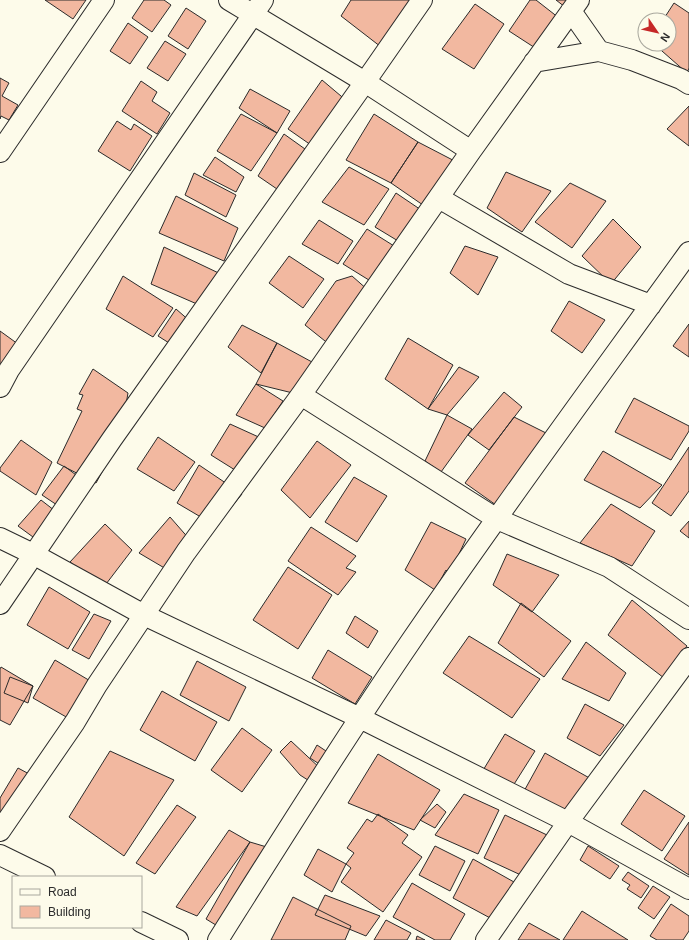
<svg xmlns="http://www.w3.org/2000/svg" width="689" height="940" viewBox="0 0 689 940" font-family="Arial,sans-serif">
<rect width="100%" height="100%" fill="#fdfbea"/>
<!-- building -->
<path fill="#f2b8a0" stroke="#2b2b2b" d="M45 0H86L73 19Z
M144 0H164L171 5 152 32 132 18Z
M351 0H431L394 57 341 16Z
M530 0H536L568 25 546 55 509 31Z
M556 0H570L565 7Z
M674 3 689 13V68L687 73 654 44H669V20H663Z
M475 4 504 24 474 69 442 49Z
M186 8 206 21 188 49 168 36Z
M128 23 148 37 130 64 110 51Z
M165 41 186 54 168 81 147 68Z
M0 78 9 83 2 96 18 105 9 120 1 116 0 119Z
M322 80 354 107 321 152 288 129Z
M141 81 157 92 152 101 170 113 157 134 122 111Z
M250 89 290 111 277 133 239 108Z
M689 106V146L667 129Z
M241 114 277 133 251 171 217 151Z
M374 114 418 142 391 183 346 160Z
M117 121 131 130 134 124 152 136 130 171 98 151Z
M284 134 319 159 293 200 258 176Z
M418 142 470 169 436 214 391 183Z
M215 157 244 177 236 192 203 175Z
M349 167 389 189 364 225 322 202Z
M506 172 551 191 522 232 487 208Z
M194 173 236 195 226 217 185 195Z
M570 183 606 201 572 248 535 222Z
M396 193 433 218 413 250 375 227Z
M176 196 238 228 224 261 159 233Z
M613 219 641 247 611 284 582 256Z
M319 220 353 241 338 264 302 244Z
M367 229 410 256 385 290 343 264Z
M465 246 498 257 478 295 450 273Z
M164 247 227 277 213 311 151 284Z
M289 256 324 279 303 308 269 283Z
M123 276 173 308 153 337 106 309Z
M352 276 377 298 340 353 305 325 336 281Z
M569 301 605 320 582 353 551 331Z
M176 309 199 329 185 353 158 336Z
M689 324V357L673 346Z
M242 325 277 343 261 373 228 347Z
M0 331 29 352 0 394Z
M408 338 453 365 428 409 385 379Z
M277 343 312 362 301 395 256 384Z
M459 367 479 377 447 415 428 409Z
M93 369 128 393 124 416 130 421 96 483 57 463 82 411 77 409 83 395 79 394Z
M256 384 283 401 265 428 236 415Z
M504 392 522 407 489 450 468 435Z
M634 398 689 426V431L671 460 615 432Z
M447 415 472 429 441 472 425 461Z
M514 417 548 434 503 510 465 483Z
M230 424 263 439 243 475 211 455Z
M158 437 195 462 174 491 137 469Z
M21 440 52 462 36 495 0 471V468Z
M317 441 351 465 310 518 281 490Z
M689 447V491L671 516 652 503Z
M603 451 662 485 640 508 584 480Z
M199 465 242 494 216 526 177 503Z
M64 466 91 486 72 515 42 495Z
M354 477 387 496 357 542 325 522Z
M41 500 68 521 48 548 18 526Z
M611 504 655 531 632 566 580 543Z
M170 517 198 549 178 576 139 553Z
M689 521V538L680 531Z
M431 522 466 539 459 554V583L446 570 435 590 405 570Z
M105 524 132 550 103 588 70 562Z
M311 527 356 556 346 568 356 572 338 595 288 561Z
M507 554 559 575 532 612 493 585Z
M288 567 332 595 298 649 253 620Z
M49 587 90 612 68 649 27 625Z
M632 600 687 646 664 678 608 635Z
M521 603 571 641 544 677 498 643Z
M94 614 111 621 89 659 72 650Z
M355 616 378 631 368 648 346 633Z
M469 636 540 679 512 718 443 673Z
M586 642 626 673 609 701 562 679Z
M328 650 372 677 355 704 312 678Z
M55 660 97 685 75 722 33 698Z
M197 661 246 687 229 721 180 695Z
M1 667 33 686 10 725 0 720V669Z
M10 677 33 686 28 703 4 693Z
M162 691 217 722 195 761 140 730Z
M585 704 624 725 600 756 567 738Z
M242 728 272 750 242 792 211 770Z
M505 734 535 751 511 789 482 772Z
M291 741 322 770 314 784 300 775 280 752Z
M317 745 332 755 324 767 310 758Z
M110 751 174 780 124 856 69 817Z
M545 753 593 780 567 816 523 793Z
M378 754 440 790 414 830 348 803Z
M18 768 31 775 0 814V798Z
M644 790 685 816 662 851 621 824Z
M464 794 499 810 478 854 435 835Z
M437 804 446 812 435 828 420 820Z
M177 805 196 817 155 874 136 863Z
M378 814 408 835 402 843 422 857 383 912 341 882 351 868 346 864 354 853 347 848 367 819 372 822Z
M505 815 547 835 523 876 484 858Z
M689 822V875L664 859Z
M229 830 250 842 197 916 176 907Z
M250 842 270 848 224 930 206 919Z
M435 846 465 861 450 891 419 875Z
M588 846 619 866 610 879 580 860Z
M318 849 346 864 332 892 304 875Z
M473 859 514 882 492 919 453 898Z
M628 872 649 886 641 898 627 889 630 885 622 880Z
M412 883 465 914 450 940H435L393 917Z
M653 886 670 897 654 919 638 908Z
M325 895 380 916 366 936 315 915Z
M293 897 351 926 345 940H271Z
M671 904 689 916V931L683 940H657L650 936Z
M582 911 628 940H563Z
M386 920 411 933 407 940H374Z
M529 923 560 940H518Z
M417 936 425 940H416Z"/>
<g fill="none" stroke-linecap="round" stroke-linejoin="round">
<!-- minor casing -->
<g stroke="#2b2b2b" stroke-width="22">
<path id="minor" d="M229 0 365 82 471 151
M571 11 599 51
M534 62 599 51 632 60 681 79 689 84
M0 152 104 0
M439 198 569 274 651 305
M0 387 9 370 263 0
M301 395 497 519 609 567 689 619
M0 538 33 554 144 615 360 718 568 822 689 889
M0 604 112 439 365 82 422 0
M0 831 75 722 97 685 186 552 301 395 471 151 579 0
M0 855 45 877
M141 922 178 940
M218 940C281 840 344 739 411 641 501 509 596 381 689 252
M486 940 568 822 689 658"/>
</g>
<!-- minor -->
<use href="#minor" stroke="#fdfbea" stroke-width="20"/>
</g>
<!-- legend -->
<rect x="12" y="876" width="130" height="52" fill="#fdfbea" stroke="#a9a89e"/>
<rect x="20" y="889" width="20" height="6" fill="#fdfbea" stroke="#a9a89e"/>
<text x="48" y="896" font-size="12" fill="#2b2b2b">Road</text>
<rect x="20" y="906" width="20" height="12" fill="#f2b8a0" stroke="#a9a89e"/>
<text x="48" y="916" font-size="12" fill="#2b2b2b">Building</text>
<!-- north arrow -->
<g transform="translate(657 32) rotate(124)"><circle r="19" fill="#fdfbea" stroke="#a9a89e"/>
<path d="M0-3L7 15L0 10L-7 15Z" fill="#c62828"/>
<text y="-6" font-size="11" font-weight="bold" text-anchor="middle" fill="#2b2b2b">N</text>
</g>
</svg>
